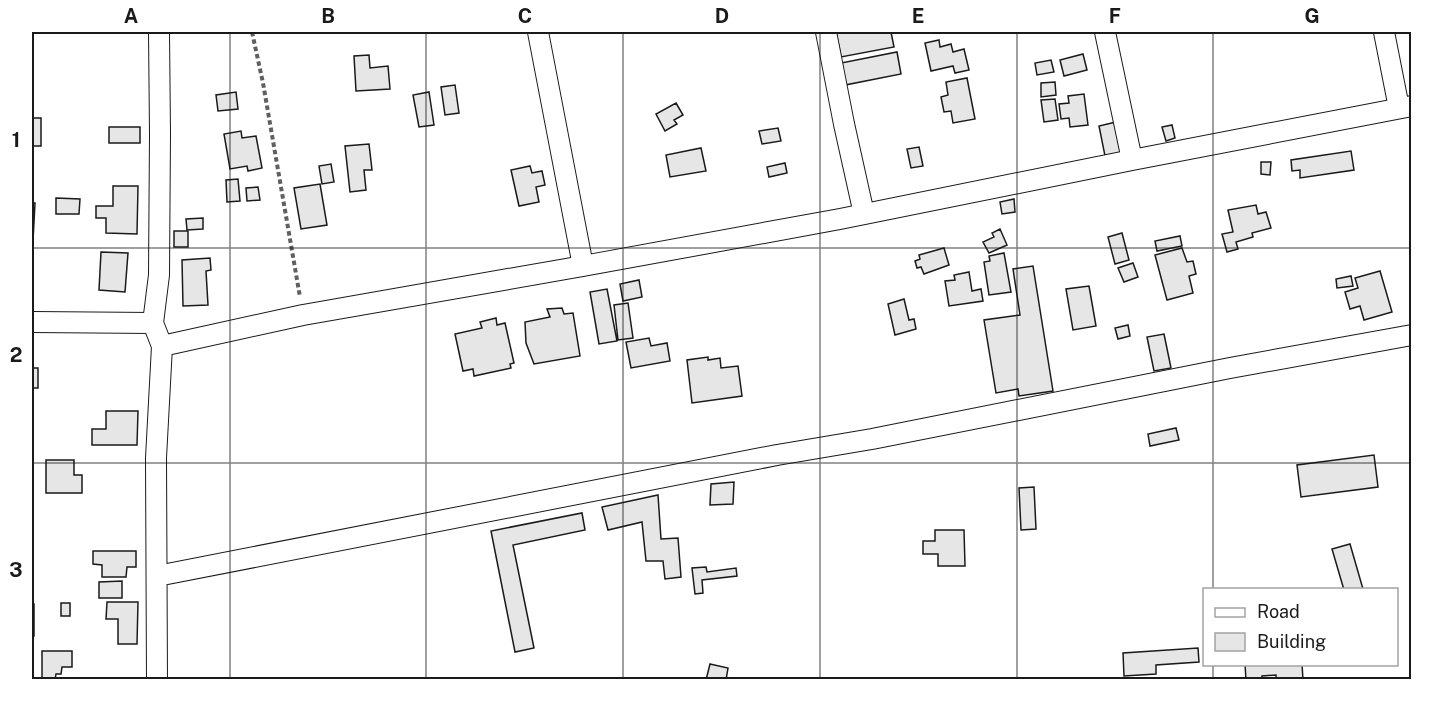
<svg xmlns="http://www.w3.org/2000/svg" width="1443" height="711" viewBox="0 0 1443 711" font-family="'Public Sans',sans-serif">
<rect width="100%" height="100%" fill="#fff"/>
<!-- building -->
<path fill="#e6e6e6" stroke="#1a1a1a" stroke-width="1.5" d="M836 32H891L894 47 841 57Z
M939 40 940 47 951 44 953 52 964 49 969 70 955 73 953 66 931 71 925 43Z
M897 52 901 74 845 85 841 63Z
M1083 54 1087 70 1064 76 1060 60Z
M369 55 370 68 388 66 390 89 356 91 354 56Z
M1051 60 1054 72 1037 75 1035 63Z
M967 78 975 119 953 123 951 111 944 112 941 97 948 95 946 82Z
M1055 82 1056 95 1041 97V83Z
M455 85 459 113 445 115 441 87Z
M236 92 238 109 218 111 216 95Z
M429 92 434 125 419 127 413 95Z
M1084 94 1088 125 1070 127 1069 118 1061 119 1059 104 1069 103 1068 96Z
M1055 99 1058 120 1044 122 1041 100Z
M676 103 683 115 674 120 677 124 665 131 656 114Z
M32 118H41V146H32Z
M1116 122 1122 153 1105 156 1099 126Z
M1172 125 1175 138 1166 141 1162 127Z
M109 127H140V143H109Z
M778 128 781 141 762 144 759 131Z
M241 131 242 138 256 136 262 168 248 171 247 166 230 169 224 134Z
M369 144 372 170H364L366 190 350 192 345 146Z
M919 147 923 166 911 168 907 149Z
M701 148 706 171 670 177 666 155Z
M1351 151 1354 170 1300 178V170L1292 171 1291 160Z
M1261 162H1271L1270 175 1261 174Z
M785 163 787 173 769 177 767 167Z
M331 164 334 182 322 184 319 166Z
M530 166 532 173 542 171 545 185 536 187 539 202 519 206 511 170Z
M238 179 240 201 227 202 226 180Z
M320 184 327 225 301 229 294 188Z
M113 186H138L137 234 106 233V218H96V206H113Z
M258 187 260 200 247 201 246 188Z
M56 198 80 199 79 214H56Z
M1014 199 1015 212 1002 214 1000 202Z
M32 203H35L33 241H32Z
M1256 205 1258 214 1266 212 1271 228 1252 233 1253 237 1236 242 1238 249 1227 252 1222 234 1233 232 1228 210Z
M203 218V229L187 230 186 219Z
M1000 229 1007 245 989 253 983 242 994 237 992 233Z
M174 231H188V247H174Z
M1122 233 1129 260 1115 264 1108 237Z
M1180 236 1182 246 1157 251 1155 241Z
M944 248 949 265 924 274 921 267 917 268 915 261 920 259 919 255Z
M1182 248 1187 262 1193 261 1196 274 1189 276 1193 293 1167 300 1155 255Z
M101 252 128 253 125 292 99 290Z
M1004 253 1011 292 989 295 984 262 990 261 989 256Z
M210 258 211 270 206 271 208 305 183 306 182 260Z
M1133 263 1138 277 1124 282 1118 268Z
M1033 266 1053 391 1019 396 1018 389 996 393 984 320 1020 315 1013 269Z
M1380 271 1392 312 1364 320 1360 306 1350 309 1345 292 1358 288 1355 278Z
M969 272 972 291 981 289 983 301 949 306 945 281 955 280 954 275Z
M1351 276 1353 286 1337 288 1336 279Z
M639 280 642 297 623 301 620 284Z
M1089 286 1096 326 1073 330 1066 289Z
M607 289 617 341 599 344 590 292Z
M904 299 909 320 914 319 916 329 895 335 888 304Z
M628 303 633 338 618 340 614 305Z
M562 308 564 314 573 313 580 356 534 364 526 343 525 322 550 317 547 309Z
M496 318 497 325 505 323 514 363 510 364 511 368 474 376 473 369 463 371 455 334 482 328 480 322Z
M1128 325 1130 336 1118 339 1115 328Z
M1164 334 1171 368 1154 371 1147 337Z
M649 338 651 346 667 343 670 361 631 368 626 342Z
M708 357V360L720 358 721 368 738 366 742 396 692 403 687 360Z
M32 368H38V388H32Z
M106 411H138L137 445H92V429H106Z
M1176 428 1179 440 1150 446 1148 434Z
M1374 455 1378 487 1301 497 1297 465Z
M46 460H74V475H82V493H46Z
M734 482 733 504 710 505 711 484Z
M1034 487 1036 529 1021 530 1019 488Z
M658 495 661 539 678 538 681 577 665 579 663 561H646L642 522 608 530 602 507Z
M582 513 585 530 513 545 534 648 515 652 491 531Z
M935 530H964L965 566H938V554H923V541H935Z
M1350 544 1363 589 1362 590H1344L1332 549Z
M93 551H136V567H127L126 577H102V565L93 564Z
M706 567 707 572 736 568 737 576 702 580 703 593 695 594 692 568Z
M122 581V598H99V582Z
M107 602H138L137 644H118V619H106Z
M61 603H70V616H61Z
M32 604H34V636H32Z
M1198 648 1199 662 1156 665V674L1124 676 1123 653Z
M42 651H72V667H62L61 674H56L55 680H42Z
M710 664 728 668 726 680H706Z
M1245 664H1302L1303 680H1276V675L1262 676V680H1246Z"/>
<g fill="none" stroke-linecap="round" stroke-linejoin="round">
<!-- minor casing -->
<g stroke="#1a1a1a" stroke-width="22">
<path id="minor" d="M538 32 583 266
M826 32 844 124 864 214
M1105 32 1132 160
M1384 32 1399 108
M32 322 153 323
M162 346 303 315 583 266 840 219 1132 160 1412 106
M157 576 777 455 872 439 1230 368 1412 335
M157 680 156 458 162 346 153 323 159 275 160 134 159 32"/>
</g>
<!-- path -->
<path stroke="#5f5f5f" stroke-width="4" stroke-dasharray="4.5 3" stroke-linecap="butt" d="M252 32 263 83 300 297"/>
<!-- minor -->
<use href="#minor" stroke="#fff" stroke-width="20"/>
</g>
<!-- grid -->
<path fill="none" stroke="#1a1a1a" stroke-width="1.5" stroke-opacity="0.55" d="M230 32V680M426 32V680M623 32V680M820 32V680M1017 32V680M1213 32V590M32 248H1412M32 463H1412M1213 664V680"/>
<!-- border -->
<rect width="1443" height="711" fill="none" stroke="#ffffff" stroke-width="66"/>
<!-- legend -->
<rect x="1203" y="588" width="195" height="78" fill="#ffffff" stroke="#a3a3a3" stroke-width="1.5"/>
<rect x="1215" y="608" width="30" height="9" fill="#ffffff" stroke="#a3a3a3" stroke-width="1.5"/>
<text x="1257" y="618" font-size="18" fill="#1a1a1a">Road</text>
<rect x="1215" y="633" width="30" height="18" fill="#e6e6e6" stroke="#a3a3a3" stroke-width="1.5"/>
<text x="1257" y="648" font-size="18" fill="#1a1a1a">Building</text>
<rect x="33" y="33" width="1377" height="645" fill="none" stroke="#1a1a1a" stroke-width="2"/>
<g font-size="20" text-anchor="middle" font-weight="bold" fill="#1a1a1a">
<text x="131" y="23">A</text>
<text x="328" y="23">B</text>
<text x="525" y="23">C</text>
<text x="722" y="23">D</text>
<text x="918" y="23">E</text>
<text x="1115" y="23">F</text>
<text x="1312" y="23">G</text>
<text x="16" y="147">1</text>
<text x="16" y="362">2</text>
<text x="16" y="577">3</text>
</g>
</svg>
